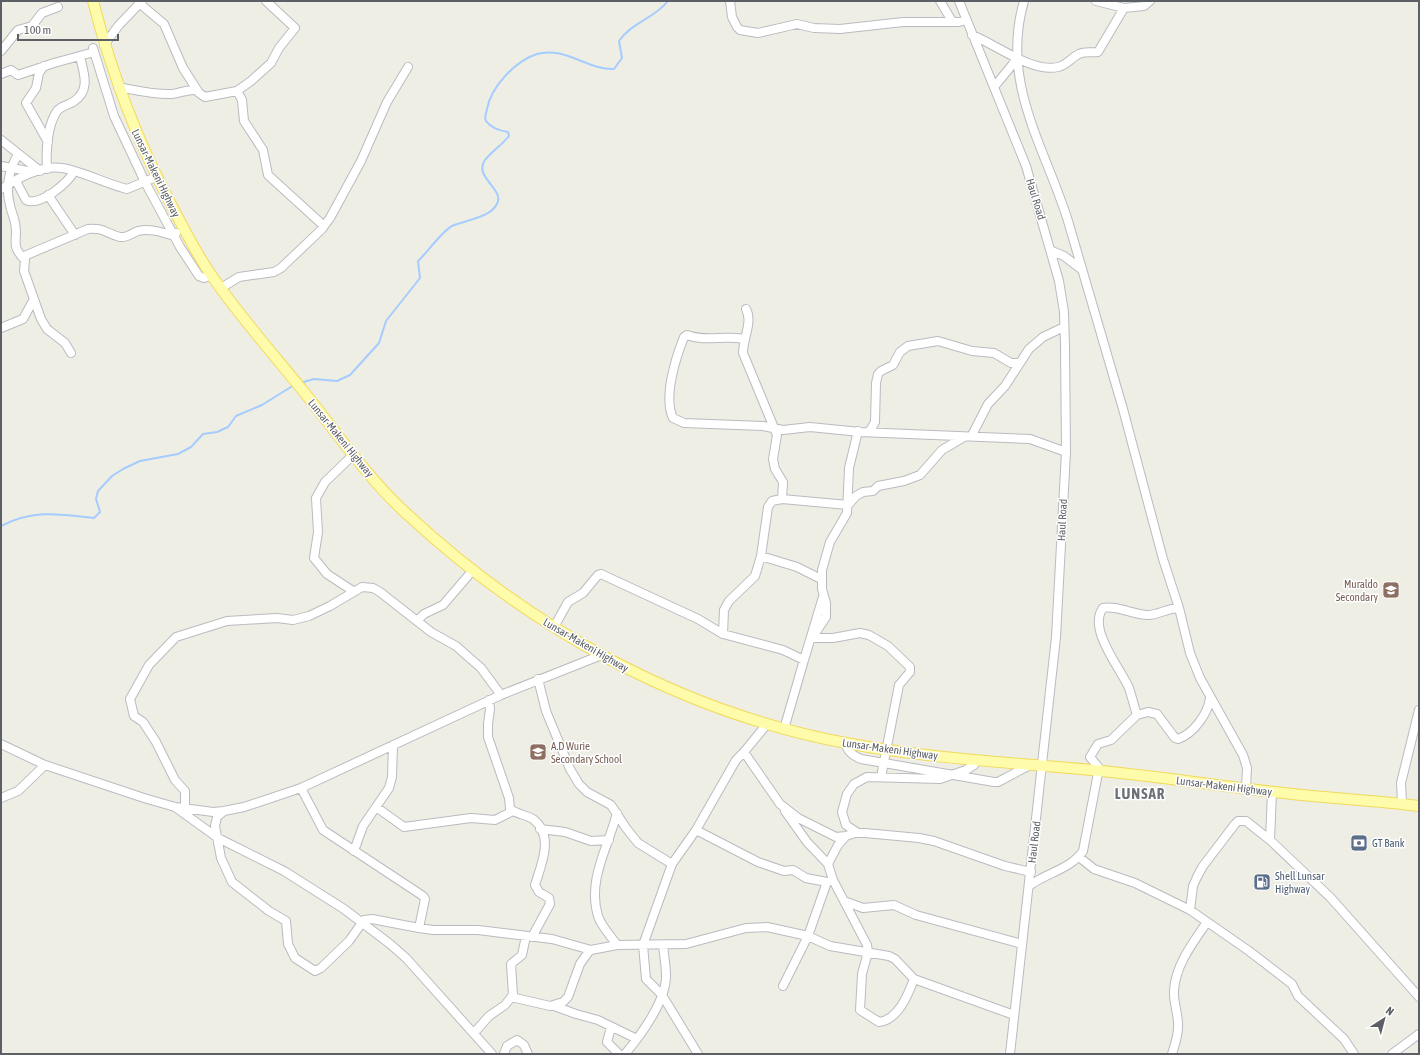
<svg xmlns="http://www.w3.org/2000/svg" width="1420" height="1055" viewBox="0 0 1420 1055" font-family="'Asap Condensed',sans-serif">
<rect width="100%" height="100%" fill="#efeee5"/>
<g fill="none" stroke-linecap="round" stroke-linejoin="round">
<!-- stream -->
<path stroke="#a5ccfe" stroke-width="2" d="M300 383 314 379 337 381 350 375 379 343 386 321 420 278 418 261C428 252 441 232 452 226 465 220 490 218 497 204 505 189 473 177 485 160 492 151 502 145 509 136L508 132C501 131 491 128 486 121 484 118 486 113 487 109 491 87 515 61 537 54 564 46 588 70 614 69L622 58 619 41C631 23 655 18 668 1
M1 526C34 509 59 514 94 518L100 512 96 499 98 491 112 476 123 469 140 461 178 454 191 447 203 434 217 432 228 427 236 416 262 405 294 385"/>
<!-- minor casing -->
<g stroke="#b9bbc0" stroke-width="10">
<path id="minor" d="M730 1 732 17 737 27 740 30 758 33 797 24 814 28 840 29 903 22H959L966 20
M940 1 952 21
M959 1 1026 166 1059 281 1064 312 1065 345 1066 452 1056 637 1010 1054
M1024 1C1000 83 1045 147 1068 221L1123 409 1163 559 1179 608 1190 653 1200 678 1243 755 1247 768 1246 788
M1096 1 1124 8
M139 3 164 24 183 68 199 93 205 97 237 91 251 81 271 63 279 48 295 28 266 1
M972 35C997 45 1032 73 1058 67 1067 65 1072 57 1079 54 1085 51 1092 53 1098 52L1124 8 1144 6 1150 1
M104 45 119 25 142 1
M93 48 114 116 145 182 180 247 199 276 204 278 212 275
M1 51 18 30 32 26 42 13 58 7
M44 66 39 73 36 88 26 103 48 142
M1 74 11 70 18 75 54 63 94 52
M118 87C135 90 154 95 172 94 180 93 188 89 197 90
M994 87 1017 59
M237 91 242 100 244 121 263 150 268 175 324 226
M1 140 40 171
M18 154C9 170 5 187 10 205 11 211 14 217 15 223 19 241 9 244 25 260L24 271 41 319 47 329 65 343 71 353
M1 166 33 172
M47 169C46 152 47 126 57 111 61 106 68 105 73 102 91 91 84 73 80 57
M16 181 26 200C39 207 69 183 74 171
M1 189C18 178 41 165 62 168 82 171 106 184 127 189L156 177
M48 195 75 235
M1052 251 1064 256 1081 269
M22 257 88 229C103 227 107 234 120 237 127 238 132 233 138 231 149 228 161 232 171 235L176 233
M221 288 239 277 274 272 281 268 322 229 330 218 361 161 387 102 408 67
M746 309C753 322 743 338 743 353L777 435 773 459 775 469 783 482 782 499
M1 328 23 319 33 301
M744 339C725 335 705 342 687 335L684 337C676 357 663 397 673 418L684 423 763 426 783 430 810 427 860 432 1030 439 1066 452
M869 432 875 422 876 383 878 374 881 371 893 365 900 352 908 346 938 341 972 351 994 353 1011 363H1019
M972 435 988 404 1005 386 1029 349 1043 337 1064 327
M761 556 768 507 772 501 782 499 848 505 856 496 863 492 873 491 878 486 904 481 920 475 942 450 964 437
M353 591 327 574 314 558 318 532 316 498 325 482 353 455
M417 621 424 614 443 605 473 570
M554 627 568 602 583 593 598 575 601 574 698 619 723 634 783 650 804 660 784 729
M723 634 724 610 729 601 755 576 761 556 797 567 821 579
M812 638H833L860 633 869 635 888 646 910 667V672L899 685 881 777
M812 638 826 617V603L822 589V570L830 542 847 513 849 468 858 431
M804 660 823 597
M538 679 546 711 570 769 579 784 587 792 611 805 626 828 638 843 672 864
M489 700 490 709 488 724V737L509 798 510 809C517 814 526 815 533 819 555 836 541 865 535 885L539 892 549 898 550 904 532 937
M1137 715C1134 706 1132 697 1129 688 1121 669 1087 629 1103 608 1117 605 1133 615 1148 615 1158 615 1168 608 1179 608
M767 724 744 752 780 804 798 818 836 837 846 836 855 833H865L919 838 934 841 1005 866 1031 872
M845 743C848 752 852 755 861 759L994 782H998L1030 765
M1 744 45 765 144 798 175 807 213 812 224 811 244 807 301 788 501 695 599 656
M301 788 323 830 423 896 425 899 419 928 433 930H478L552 939 591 950 617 945 686 944 746 928 767 927 808 936 830 946 889 956 895 959 914 979 1014 1015
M1 798 18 791 45 765
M1402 804 1401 783 1419 710
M175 807 218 838 284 871 344 909 390 944 406 958 492 1054
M185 807V791L175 780 156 742 143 722 134 716 130 699 149 665 176 637 227 621 277 618 293 620 309 616 330 606 362 587 373 588 380 592 431 632 456 646 481 668 501 695
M376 807 404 827 471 818 495 820 513 811
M224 811 217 817 215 826 221 858 232 882 269 911 286 921 288 944 295 958 315 971 321 968 349 941 364 920 372 919 419 928
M785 811 807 842 828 864 833 880 867 945 868 952 862 974 860 1010 879 1022C898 1020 908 995 914 979
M617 813C608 848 587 880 598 916 601 926 611 936 617 945
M540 829 565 832 591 841 609 840
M696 830 758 862 784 871 793 870 806 878 827 882 833 880
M858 833 846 825 842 812 847 794 854 784 867 777 940 779 966 770 974 765 977 760
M1270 840 1272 792
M354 851 363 826 389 788 392 777 393 745
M1079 857 1094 869 1135 883 1190 910 1249 951 1292 984 1298 996 1344 1039 1354 1054
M828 864 838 845 846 836
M1029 886C1046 873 1071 869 1083 851L1099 768 1090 757 1098 744 1111 740 1137 715 1148 712 1157 714 1175 738 1178 739C1193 734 1208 714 1210 698
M844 901 863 908 894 905 916 915 1022 944
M1190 910 1193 886 1197 877 1203 866 1235 824 1238 821H1246L1270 840 1330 897 1419 997
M783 986 808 936 827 882
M511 997 550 1006 563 1002 568 997 580 964 590 950
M554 1006 576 1014 598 1020 637 1039
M611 1027 607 1042 619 1054
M474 1033 489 1016 505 1005 513 995 511 964 522 955 526 936
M504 1054 507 1046 517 1040 524 1045 528 1054
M625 1054C641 1035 666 1001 666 976 666 966 664 955 663 945
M698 1054 662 995 646 979 643 945 672 864 696 830 736 760 744 752
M1172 1054C1175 1044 1179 1034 1178 1024 1178 1013 1173 1001 1174 990 1176 964 1193 943 1207 922
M1392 1054 1419 1034"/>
</g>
<!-- major casing -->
<g stroke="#f0da5c" stroke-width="12">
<path id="major" d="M93 1C112 75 136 139 172 206 185 231 198 257 214 279 242 319 274 355 304 392 338 434 368 479 408 515 531 629 681 712 846 743 915 756 986 761 1057 767 1130 772 1203 784 1275 792 1323 798 1371 800 1419 806"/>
</g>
<!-- minor -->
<use href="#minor" stroke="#fff" stroke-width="8"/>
<!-- major -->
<use href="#major" stroke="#fefbaa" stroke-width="10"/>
</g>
<!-- icons -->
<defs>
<g id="school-square" transform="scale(0.9)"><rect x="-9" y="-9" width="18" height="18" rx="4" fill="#8d6e63" stroke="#fff"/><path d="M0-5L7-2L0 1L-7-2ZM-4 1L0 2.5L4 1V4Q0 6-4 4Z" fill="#fff"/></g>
<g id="bank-square" transform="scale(0.9)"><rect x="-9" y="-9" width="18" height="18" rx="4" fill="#5c6f8a" stroke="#fff"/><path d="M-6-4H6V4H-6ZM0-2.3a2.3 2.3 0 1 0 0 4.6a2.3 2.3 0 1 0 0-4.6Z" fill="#fff"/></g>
<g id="fuel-square" transform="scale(0.9)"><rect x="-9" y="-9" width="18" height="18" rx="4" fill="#5c6f8a" stroke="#fff"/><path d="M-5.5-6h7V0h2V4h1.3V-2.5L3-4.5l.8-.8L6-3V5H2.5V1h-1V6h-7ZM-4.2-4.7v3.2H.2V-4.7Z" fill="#fff"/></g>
</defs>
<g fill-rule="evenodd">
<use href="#school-square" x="1391" y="590"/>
<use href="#school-square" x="538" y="752"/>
<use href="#bank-square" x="1359" y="843"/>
<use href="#fuel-square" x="1262" y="882"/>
</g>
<g text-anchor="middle" stroke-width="3" stroke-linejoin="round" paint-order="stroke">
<!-- street labels -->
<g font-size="11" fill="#5c5f65" stroke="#fff">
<text transform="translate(156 173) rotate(64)" y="4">Lunsar-Makeni Highway</text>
<text transform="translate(1036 199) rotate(73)" y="4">Haul Road</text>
<text transform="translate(341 438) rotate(51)" y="4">Lunsar-Makeni Highway</text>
<text transform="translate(1062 520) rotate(-87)" y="4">Haul Road</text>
<text transform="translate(586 645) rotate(30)" y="4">Lunsar-Makeni Highway</text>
<text transform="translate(890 749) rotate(8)" y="4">Lunsar-Makeni Highway</text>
<text transform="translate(1224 786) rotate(7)" y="4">Lunsar-Makeni Highway</text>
<text transform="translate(1034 842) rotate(-83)" y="4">Haul Road</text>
</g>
<!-- education labels -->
<g font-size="11" fill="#785e54" stroke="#fff" text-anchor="end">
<text x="1378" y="588">Muraldo<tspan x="1378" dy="13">Secondary</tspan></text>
<text x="551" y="750" text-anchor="start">A.D Wurie<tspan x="551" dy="13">Secondary School</tspan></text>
</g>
<!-- service labels -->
<g font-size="11" fill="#4e5e75" stroke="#fff" text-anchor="start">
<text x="1372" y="847">GT Bank</text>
<text x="1275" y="880">Shell Lunsar<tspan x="1275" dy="13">Highway</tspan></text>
</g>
<!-- district labels -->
<g font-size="15" font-weight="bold" letter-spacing="1" fill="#6d7177" stroke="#fff">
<text x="1140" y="799">LUNSAR</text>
</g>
</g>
<!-- border -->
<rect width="1420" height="1055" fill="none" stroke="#5c5f65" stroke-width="4"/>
<!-- north arrow -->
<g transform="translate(1384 1019) rotate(36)" stroke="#ffffff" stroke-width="3" paint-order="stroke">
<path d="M0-3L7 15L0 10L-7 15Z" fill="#5c5f65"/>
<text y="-6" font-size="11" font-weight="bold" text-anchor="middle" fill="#5c5f65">N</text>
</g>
<!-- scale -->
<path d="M18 34v6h100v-6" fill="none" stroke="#5c5f65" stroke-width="2"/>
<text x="24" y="34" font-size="12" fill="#5c5f65" stroke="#ffffff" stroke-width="3" paint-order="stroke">100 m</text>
</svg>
